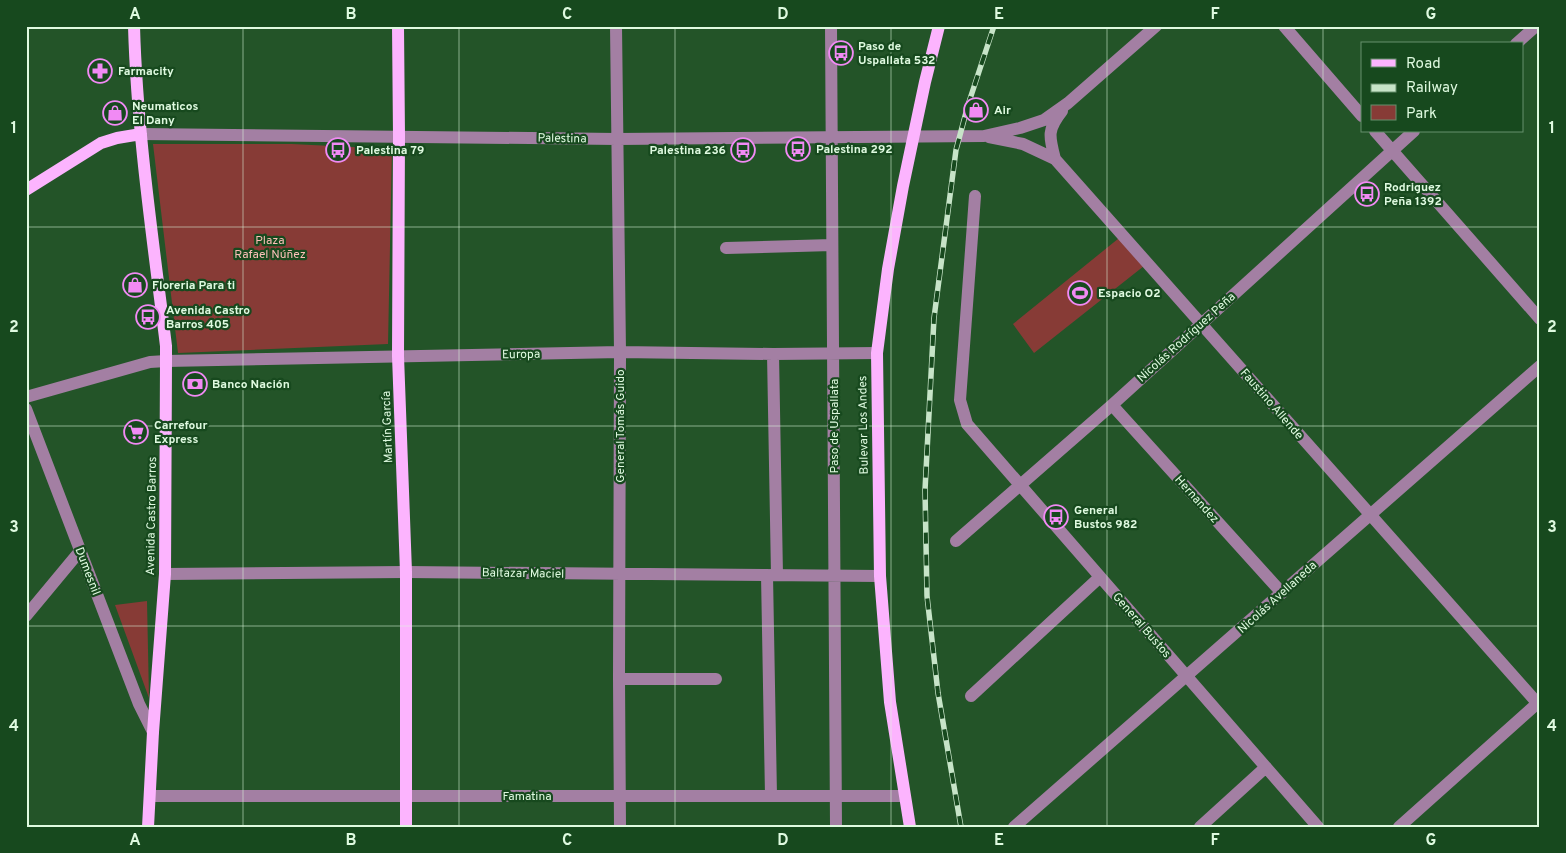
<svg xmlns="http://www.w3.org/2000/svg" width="1566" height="853" viewBox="0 0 1566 853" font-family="Overpass,sans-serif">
<rect width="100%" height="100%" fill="#235428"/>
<!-- green -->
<path fill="#873b36" d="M153 144H292L392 149 388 344 178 353Z
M1124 234 1149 262 1034 353 1013 324Z
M147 601 149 698 115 605Z"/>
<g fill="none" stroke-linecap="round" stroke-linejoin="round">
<!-- minor -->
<path stroke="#a37fa3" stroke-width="12" d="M616 26 620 352 619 679 620 827
M831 26 836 827
M1284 26 1362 116
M1516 44 1536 26
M1375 131 1540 319
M141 134 617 139 984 136 1020 128 1044 120 1068 103 1156 26
M989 137 1023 144 1055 159 1540 706
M1055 159C1049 136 1047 130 1062 111
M975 196 960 400 967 424 1318 827
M726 248 832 245
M773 354 777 575
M26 397 150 362 166 361 620 352 773 354 877 353
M1112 405 1282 593
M26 409 139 704 153 732
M956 541 1112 405 1414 131
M165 574 406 572 880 576
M767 575 771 796
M26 616 80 551
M619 679H716
M971 696 1100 577
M150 796H904
M1014 827 1540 366
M1200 827 1266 767
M1399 827 1540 701"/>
<!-- major -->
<path stroke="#fcb4fe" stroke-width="12" d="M134 26C137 133 153 240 166 346V361L165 574 153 732 148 827
M398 26 399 136 398 356 406 572V827
M26 190 101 143 117 138 141 134
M910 827 890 702 880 576 877 353 888 269 903 186 925 82 939 26"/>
<!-- rail casing -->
<g stroke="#c7e4c8" stroke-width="5.5">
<path id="rail" d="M961 827 938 693 927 596 925 490 934 318 956 150 968 105 994 26"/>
</g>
<!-- rail -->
<use href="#rail" stroke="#17491e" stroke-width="4" stroke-dasharray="11" stroke-linecap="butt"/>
</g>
<!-- grid -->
<path fill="none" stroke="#dffae0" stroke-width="1" stroke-opacity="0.55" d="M243 26V827M459 26V827M675 26V827M891 26V827M1107 26V827M1323 26V827M26 227H1540M26 426H1540M26 626H1540"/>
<!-- icons -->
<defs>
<g id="bus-ring" transform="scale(1.25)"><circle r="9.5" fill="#17491e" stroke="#f18af4" stroke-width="1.5"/><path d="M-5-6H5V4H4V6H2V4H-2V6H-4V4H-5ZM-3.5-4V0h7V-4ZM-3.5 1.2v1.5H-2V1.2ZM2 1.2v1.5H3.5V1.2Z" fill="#f18af4"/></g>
<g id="pharmacy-ring" transform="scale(1.25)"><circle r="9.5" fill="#17491e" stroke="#f18af4" stroke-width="1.5"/><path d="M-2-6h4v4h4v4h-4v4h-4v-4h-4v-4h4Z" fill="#f18af4"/></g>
<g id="shop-ring" transform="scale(1.25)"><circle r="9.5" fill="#17491e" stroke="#f18af4" stroke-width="1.5"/><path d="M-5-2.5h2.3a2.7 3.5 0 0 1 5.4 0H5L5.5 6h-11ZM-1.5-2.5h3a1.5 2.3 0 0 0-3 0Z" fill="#f18af4"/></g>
<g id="stadium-ring" transform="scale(1.25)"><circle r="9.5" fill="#17491e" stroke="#f18af4" stroke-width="1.5"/><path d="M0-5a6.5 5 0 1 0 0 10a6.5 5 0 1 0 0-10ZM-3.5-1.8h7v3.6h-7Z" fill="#f18af4"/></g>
<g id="bank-ring" transform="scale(1.25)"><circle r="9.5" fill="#17491e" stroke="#f18af4" stroke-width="1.5"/><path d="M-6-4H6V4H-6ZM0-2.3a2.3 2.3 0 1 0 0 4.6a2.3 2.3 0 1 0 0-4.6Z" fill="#f18af4"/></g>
<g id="supermarket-ring" transform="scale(1.25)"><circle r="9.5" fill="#17491e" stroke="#f18af4" stroke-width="1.5"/><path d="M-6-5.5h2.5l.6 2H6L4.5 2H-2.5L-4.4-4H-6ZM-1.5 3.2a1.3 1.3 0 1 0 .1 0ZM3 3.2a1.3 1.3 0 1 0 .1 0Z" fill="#f18af4"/></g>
</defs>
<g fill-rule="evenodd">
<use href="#bus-ring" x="841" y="53"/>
<use href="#pharmacy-ring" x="100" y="71"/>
<use href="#shop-ring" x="976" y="110"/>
<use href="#shop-ring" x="115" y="113"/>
<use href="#bus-ring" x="798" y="149"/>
<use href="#bus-ring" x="338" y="150"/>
<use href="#bus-ring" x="743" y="150"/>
<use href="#bus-ring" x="1367" y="194"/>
<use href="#shop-ring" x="135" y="285"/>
<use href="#stadium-ring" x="1080" y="293"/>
<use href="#bus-ring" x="148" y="317"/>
<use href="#bank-ring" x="195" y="384"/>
<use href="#supermarket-ring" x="136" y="432"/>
<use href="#bus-ring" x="1056" y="517"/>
</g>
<g text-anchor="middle" stroke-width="4.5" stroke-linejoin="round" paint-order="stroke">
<!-- poi labels -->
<g font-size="12" font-weight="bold" fill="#dffae0" stroke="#17491e" text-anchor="start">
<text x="858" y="50">Paso de<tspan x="858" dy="14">Uspallata 532</tspan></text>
<text x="118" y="75">Farmacity</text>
<text x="132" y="110">Neumaticos<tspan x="132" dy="14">El Dany</tspan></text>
<text x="994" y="114">Air</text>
<text x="816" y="153">Palestina 292</text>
<text x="356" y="154">Palestina 79</text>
<text x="726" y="154" text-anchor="end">Palestina 236</text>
<text x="1384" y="191">Rodriguez<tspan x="1384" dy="14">Peña 1392</tspan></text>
<text x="152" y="289">Floreria Para ti</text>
<text x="1098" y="297">Espacio O2</text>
<text x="166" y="314">Avenida Castro<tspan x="166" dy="14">Barros 405</tspan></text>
<text x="212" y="388">Banco Nación</text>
<text x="154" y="429">Carrefour<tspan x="154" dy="14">Express</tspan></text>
<text x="1074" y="514">General<tspan x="1074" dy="14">Bustos 982</tspan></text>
</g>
<!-- street labels -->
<g font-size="12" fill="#dffae0" stroke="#17491e">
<text transform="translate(562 138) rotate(1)" y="4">Palestina</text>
<text transform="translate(1186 337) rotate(-42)" y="4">Nicolás Rodríguez Peña</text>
<text transform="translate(521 354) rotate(-1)" y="4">Europa</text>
<text transform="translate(1272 404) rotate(49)" y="4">Faustino Allende</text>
<text transform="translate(863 425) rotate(-91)" y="4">Bulevar Los Andes</text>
<text transform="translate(620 426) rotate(-90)" y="4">General Tomás Guido</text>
<text transform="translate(834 426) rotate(-90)" y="4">Paso de Uspallata</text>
<text transform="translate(387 427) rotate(-92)" y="4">Martín García</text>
<text transform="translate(1197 499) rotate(48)" y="4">Hernandez</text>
<text transform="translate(151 516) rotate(-89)" y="4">Avenida Castro Barros</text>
<text transform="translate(88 571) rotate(69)" y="4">Dumesnil</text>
<text transform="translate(523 573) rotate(1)" y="4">Baltazar Maciel</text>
<text transform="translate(1277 597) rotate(-42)" y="4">Nicolás Avellaneda</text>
<text transform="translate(1142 625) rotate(49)" y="4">General Bustos</text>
<text x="527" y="800">Famatina</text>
</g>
<!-- park labels -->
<g font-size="12" fill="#fcbfb8" stroke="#17491e">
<text x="270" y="244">Plaza<tspan x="270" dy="14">Rafael Núñez</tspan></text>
</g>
</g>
<!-- border -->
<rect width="1566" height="853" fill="none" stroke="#17491e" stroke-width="55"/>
<!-- legend -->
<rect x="1361" y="42" width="162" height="90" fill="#17491e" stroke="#67906c"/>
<rect x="1371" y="59" width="25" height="8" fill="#fcb4fe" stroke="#67906c"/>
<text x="1406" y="68" font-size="15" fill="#dffae0">Road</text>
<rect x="1371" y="84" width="25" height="8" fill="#c7e4c8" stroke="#67906c"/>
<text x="1406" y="92" font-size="15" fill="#dffae0">Railway</text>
<rect x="1371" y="105" width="25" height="15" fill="#873b36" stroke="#67906c"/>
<text x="1406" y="118" font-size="15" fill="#dffae0">Park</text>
<rect x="28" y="28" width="1510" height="798" fill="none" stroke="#dffae0" stroke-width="2"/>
<g font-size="16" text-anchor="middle" font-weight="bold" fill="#dffae0">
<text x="135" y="19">A</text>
<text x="351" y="19">B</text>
<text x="567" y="19">C</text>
<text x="783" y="19">D</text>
<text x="999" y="19">E</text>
<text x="1215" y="19">F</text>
<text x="1431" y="19">G</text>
<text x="14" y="133">1</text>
<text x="1552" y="133">1</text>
<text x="14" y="332">2</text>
<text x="1552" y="332">2</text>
<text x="14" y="532">3</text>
<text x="1552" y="532">3</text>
<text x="14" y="731">4</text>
<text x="1552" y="731">4</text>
<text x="135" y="845">A</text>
<text x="351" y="845">B</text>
<text x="567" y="845">C</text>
<text x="783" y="845">D</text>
<text x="999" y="845">E</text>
<text x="1215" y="845">F</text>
<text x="1431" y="845">G</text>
</g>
</svg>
